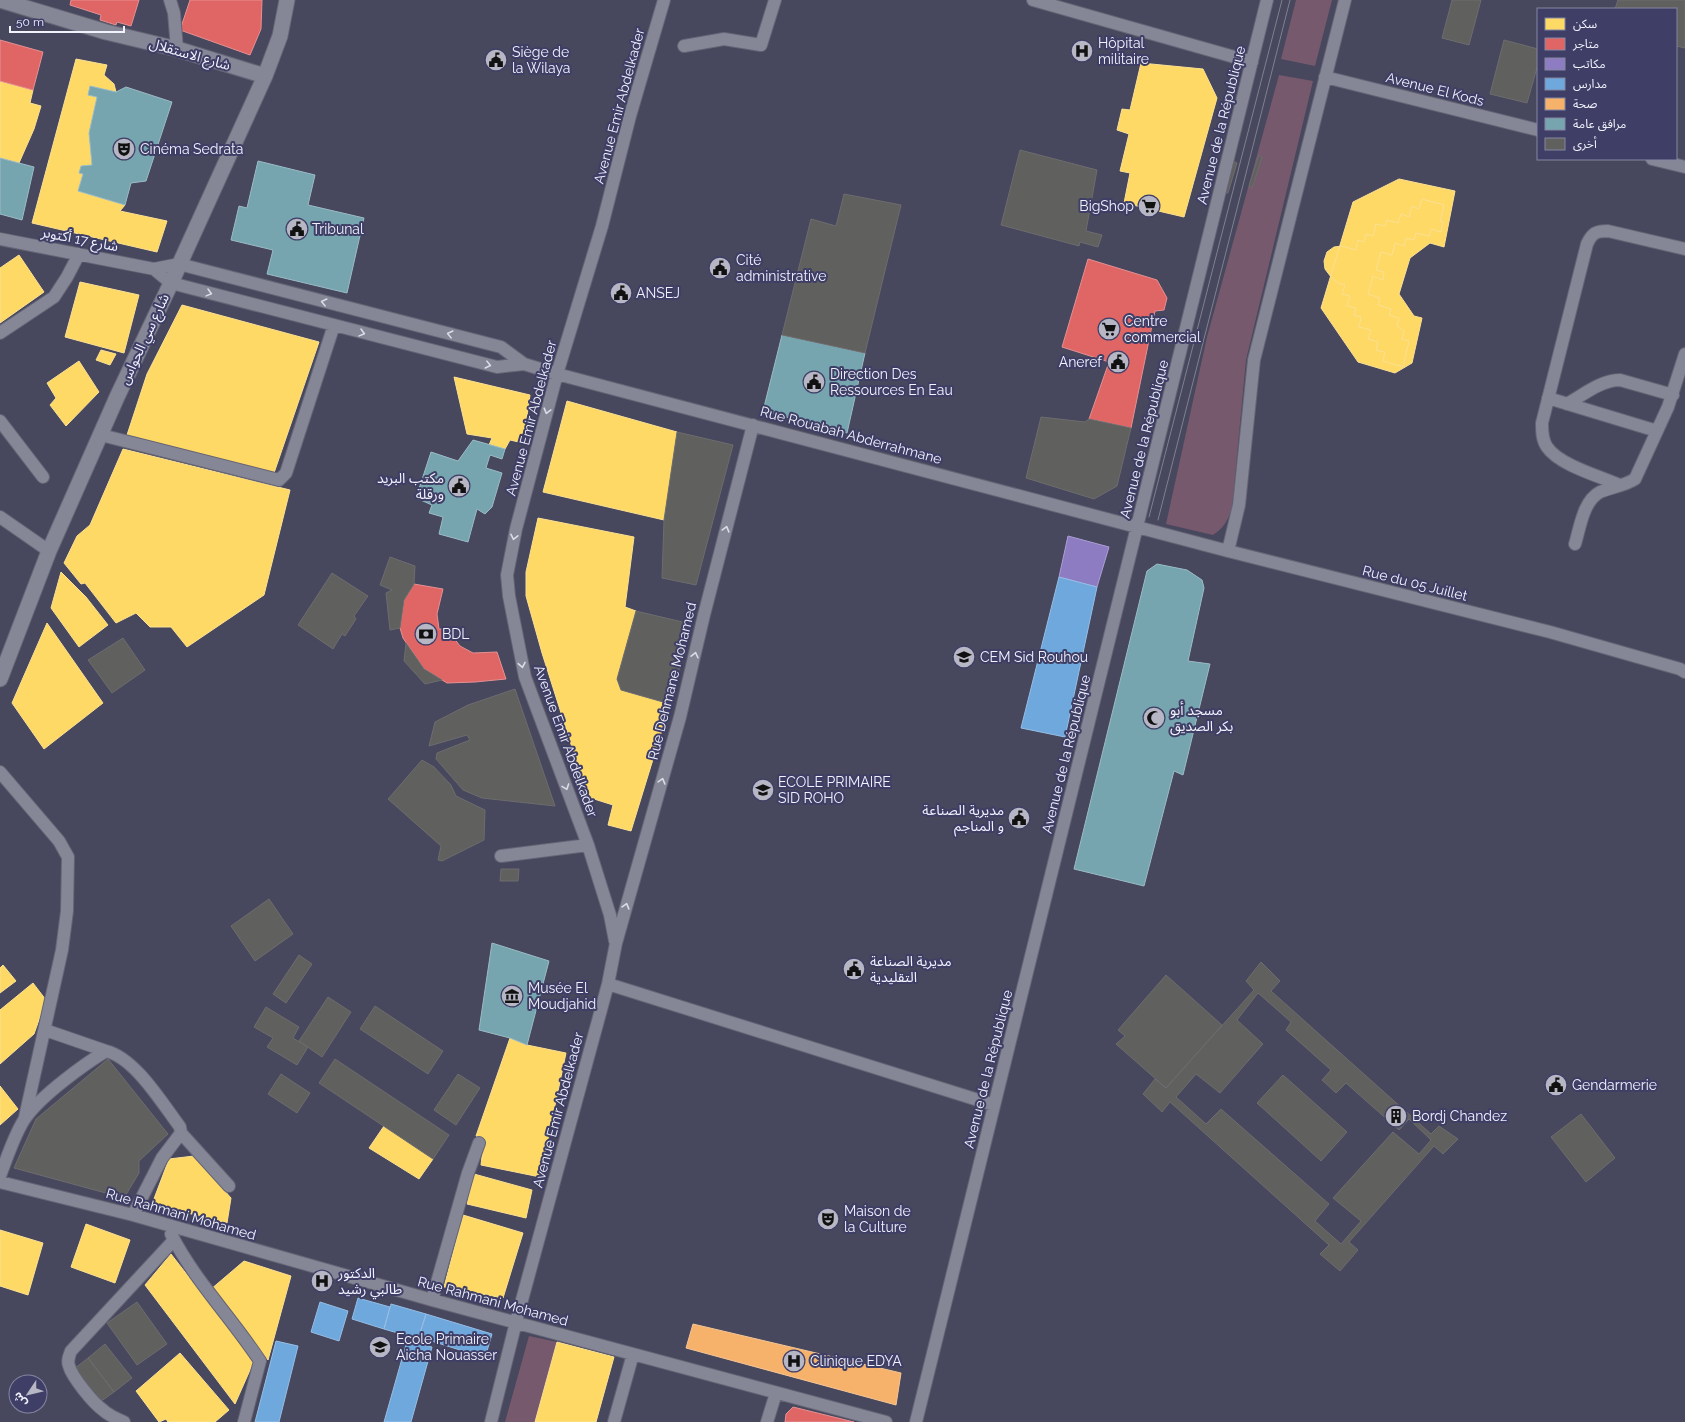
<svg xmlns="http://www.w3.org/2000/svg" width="1685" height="1422" viewBox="0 0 1685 1422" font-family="Raleway,'Noto Sans Arabic',sans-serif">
<rect width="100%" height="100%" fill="#47475d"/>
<!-- green -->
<path fill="#77596e" d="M1296 0H1332L1315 66 1281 59Z
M1279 75 1313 81 1246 360 1232 508C1228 520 1224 528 1213 535L1166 524 1207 337Z
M529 1336 557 1342 535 1422H505Z"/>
<!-- homes -->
<path fill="#ffd966" stroke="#fbe093" d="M76 59 107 65 104 75 114 84 116 92 90 86 88 95 97 97 89 133 92 165 81 166 79 173 83 174 78 191 125 205 120 211 167 221 157 252 32 223Z
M1141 63 1203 69 1217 98 1184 217 1124 203 1130 173 1120 171 1129 134 1117 130 1122 109 1130 110Z
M0 81 33 90 30 103 41 106 34 129 19 163 0 158Z
M1399 179 1455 191 1444 247 1430 243 1410 258 1399 294 1414 316 1422 318 1412 363 1395 373 1358 362 1321 308 1353 202Z
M1422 199 1444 205 1440 222 1443 221 1441 232 1431 229 1429 236 1416 233 1414 240 1406 238 1404 246 1395 243 1392 255 1381 252 1376 270 1384 272 1383 280 1373 276 1368 294 1380 298 1378 305 1391 309 1389 315 1399 318 1397 326 1404 331 1402 339 1409 341 1403 367 1383 361 1385 352 1376 350 1378 342 1368 339 1371 330 1359 327 1361 317 1354 315 1356 308 1347 306 1350 296 1342 294 1345 285 1338 283 1331 277 1325 269 1324 261 1327 252 1334 247 1342 246 1356 250 1358 240 1364 242 1366 234 1373 236 1376 224 1385 226 1387 220 1398 223 1401 214 1409 217 1412 206 1419 209Z
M19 255 44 292 0 323V268Z
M80 282 139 295 124 353 65 337Z
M182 305 319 342 274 473 127 435 147 374Z
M101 350 116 354 110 365 96 360Z
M79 361 99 392 66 426 50 405 56 398 47 383Z
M454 377 530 395 523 443 510 440 505 449 489 445 492 438 467 434Z
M567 401 677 432 664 520 543 492Z
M123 449 290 490 264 595 187 647 171 627H150L136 613 116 623 85 583 81 584 64 563 77 536 90 525Z
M538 518 634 537 625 607 636 611 617 679 621 690 670 704 631 831 608 825 613 805 591 798 583 782 542 653 526 596V572Z
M61 572 86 597 108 625 79 647 51 608Z
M47 623 103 703 44 749 12 703Z
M3 965 16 981 0 993V968Z
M33 983 46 1000 34 1034 0 1064V1010Z
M510 1038 527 1045 566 1053 540 1177 481 1165 484 1139 476 1136Z
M0 1086 18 1109 0 1125Z
M384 1126 433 1159 419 1179 369 1148Z
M194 1156 231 1198 227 1223 152 1204 169 1159Z
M474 1174 532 1190 526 1218 467 1204Z
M463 1215 523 1233 503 1298 444 1287Z
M86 1224 130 1240 115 1283 71 1267Z
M0 1230 43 1243 28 1295 0 1286Z
M171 1254 254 1361 235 1404 145 1285Z
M244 1261 291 1276 268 1360 210 1290Z
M557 1342 614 1357 596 1422H535Z
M180 1353 229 1410 215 1422H168L166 1419 159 1422 136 1391Z"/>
<!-- shops -->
<path fill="#e06666" stroke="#e59093" d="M71 0H139L131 26 117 22 116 25 100 20 101 15 70 5Z
M190 0H262L261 29 250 55 180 30Z
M0 40 43 52 33 90 0 81Z
M1088 259 1157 280 1167 298 1164 310 1155 311 1131 428 1089 419 1109 362 1062 347Z
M414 584 443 589 437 614 439 629H447L460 646 473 653 497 652 506 679 475 682 447 683 424 669 403 638 400 628 404 600Z
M793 1407 854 1422H785L786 1414Z"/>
<!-- offices -->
<path fill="#8e7cc3" stroke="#ac9fd4" d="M1068 536 1109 547 1097 587 1059 577Z"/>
<!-- schools -->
<path fill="#6fa8dc" stroke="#96bee6" d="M1059 577 1097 587 1065 737 1021 728Z
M358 1298 390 1307 384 1329 352 1319Z
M320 1302 348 1311 339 1341 311 1332Z
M391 1304 426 1314 418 1339 384 1329Z
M426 1314 492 1334 485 1358 419 1337Z
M276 1341 298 1346 279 1422H255Z
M407 1341 432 1347 411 1422H384Z"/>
<!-- health -->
<path fill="#f6b26b" stroke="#f4c596" d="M693 1324 901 1373 896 1405 686 1348Z"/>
<!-- public -->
<path fill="#76a5af" stroke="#9bbcc6" d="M90 86 116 92 126 87 172 102 146 181 131 183 125 205 78 191 83 174 79 173 81 166 92 165 89 133 97 97 88 95Z
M0 158 34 167 22 220 0 214Z
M258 161 315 175 308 205 364 218 347 293 267 274 273 250 231 240 239 206 247 208Z
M782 335 865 353 847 433 763 411Z
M473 440 505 449 502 459 490 455 486 468 502 473 492 507 485 514 477 509 468 542 439 534 443 517 429 513 432 505 416 498 431 452 458 461Z
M1157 564 1187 570 1202 580 1204 588 1188 661 1210 664 1183 775 1174 771 1144 886 1074 869 1147 571Z
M492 943 549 961 527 1045 510 1038 479 1030Z"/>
<!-- building -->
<path fill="#60605f" stroke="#6d6c6e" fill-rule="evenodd" d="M1452 0H1481L1469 45 1442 38Z
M1618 0H1685V48L1676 46V9H1615Z
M1504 40 1538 49V64L1527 103 1490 94Z
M1020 150 1097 170 1086 231 1102 235 1098 247 1080 242 1079 246 1001 225Z
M1259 155 1262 157 1252 188 1249 186Z
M1233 161 1237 163 1228 193H1225Z
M844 194 901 205 865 353 782 335 811 219 836 226Z
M1041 417 1085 422 1089 419 1131 428 1117 486 1094 499 1026 478Z
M677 432 733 445 696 585 662 578 664 520Z
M390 557 415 566 414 584 404 600 400 628 390 630 386 593 392 590 380 585Z
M332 573 368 596 354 616 356 619 345 636 342 634 333 649 298 625Z
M636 611 691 624 670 704 621 690 617 679Z
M123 638 145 670 112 693 88 660Z
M406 643 424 669 442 680 425 684 404 661Z
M515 689 555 806 482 798 463 790 436 759 437 753 470 740 467 735 429 746 435 722 468 705Z
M422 760 434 767 451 785 456 796 485 810 484 840 442 861 438 860 441 846 388 799Z
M501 869H519L518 881H500Z
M269 899 293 934 255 961 231 926Z
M299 955 312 964 286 1003 273 994Z
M1261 962 1280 981 1271 991 1431 1134 1439 1126 1458 1139 1443 1154 1434 1146 1349 1242 1358 1250 1340 1271 1320 1254 1329 1245 1170 1102 1162 1112 1143 1094 1155 1079 1166 1088 1254 990 1246 981ZM1258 993 1291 1022 1286 1030 1331 1070 1322 1080 1336 1093 1346 1083 1399 1130 1409 1119 1431 1140 1419 1154 1393 1132 1333 1198 1361 1221 1341 1244 1315 1221 1329 1204 1221 1109 1206 1124 1176 1097 1196 1074 1220 1093 1263 1044 1237 1020Z
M1166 975 1222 1025 1166 1088 1116 1044 1125 1036 1118 1030Z
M328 997 351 1012 322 1057 299 1041Z
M375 1006 443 1051 428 1074 360 1029Z
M266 1007 299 1027 293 1038 308 1047 297 1065 267 1047 273 1038 254 1027Z
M108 1059 168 1134 139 1161V1173L124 1198 14 1168 36 1119Z
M335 1059 449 1135 433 1159 319 1083Z
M281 1074 310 1093 297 1113 268 1094Z
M458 1074 480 1088 456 1125 434 1110Z
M1283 1075 1347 1132 1321 1161 1257 1103Z
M1581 1114 1615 1158 1586 1182 1551 1137Z
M137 1302 167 1344 137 1365 107 1323Z
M105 1344 132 1378 114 1392 88 1358Z
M88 1358 114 1392 100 1402 74 1369Z"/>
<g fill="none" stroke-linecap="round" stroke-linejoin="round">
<!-- minor casing -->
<g stroke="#646475" stroke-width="14">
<path id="minor" d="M170 0 174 13 177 49
M1033 0 1252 62
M684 46 724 39 761 45 775 0
M1325 77 1538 130
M1652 159 1685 167
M0 239 154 269 179 264 501 347 524 364 557 374 1228 551 1550 632 1680 669 1685 672
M154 269 171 283 497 367 524 364
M0 333 54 297 67 277 79 254
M1548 398 1657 431 1668 407 1685 354
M1567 404C1583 395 1601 380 1620 380L1673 395
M0 421 43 477
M101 435 279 480 286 473 334 325
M1620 485C1599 476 1559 465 1547 447 1542 440 1542 431 1542 423L1587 244C1592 233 1596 231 1608 231L1685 249
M0 517 49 551
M1575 544C1580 528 1583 501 1600 492 1612 487 1624 486 1635 479L1657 431
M1228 551 1239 505 1254 360 1345 0
M0 772 59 841 68 857 67 911 62 950 25 1117
M501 856 588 845
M615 941 610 915 588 845 525 677 509 596 507 575 516 529 557 374 602 226 630 116 664 0
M608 984 994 1105
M45 1030 106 1051
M181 1133 229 1186
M0 1176C7 1158 15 1132 26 1117 42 1095 83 1065 106 1051 135 1058 162 1103 180 1127L181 1133 162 1158 133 1215
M0 1182 133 1215 432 1300 886 1422
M171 1234C195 1281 231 1317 260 1361L244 1422
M432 1300 468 1173 479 1143
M124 1422C117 1419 108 1415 103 1410 93 1403 72 1377 69 1366 67 1361 69 1356 71 1351L174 1240
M491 1422 516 1322 608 984 616 943 680 717 704 615 753 425
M614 1422 633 1354
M767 1422 776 1393
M916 1422 1267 0"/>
</g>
<!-- tertiary casing -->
<g stroke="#646475" stroke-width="17">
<path id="tertiary" d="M0 0 106 32 177 49 265 76
M0 679 49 551 117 397 171 283 265 76 280 36 287 0"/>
</g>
<!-- minor -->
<use href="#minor" stroke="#858696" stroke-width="12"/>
<!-- tertiary -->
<use href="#tertiary" stroke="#858696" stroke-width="15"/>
<!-- tram -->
<path stroke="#808190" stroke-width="1" d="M1149 517 1282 0
M1158 520 1290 0"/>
</g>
<!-- one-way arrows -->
<defs><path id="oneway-chevron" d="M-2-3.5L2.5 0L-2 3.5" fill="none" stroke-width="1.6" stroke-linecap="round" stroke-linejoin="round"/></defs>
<g stroke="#dbdce8">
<use href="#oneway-chevron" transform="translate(209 293) rotate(15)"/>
<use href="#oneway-chevron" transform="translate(324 302) rotate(-166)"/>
<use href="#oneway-chevron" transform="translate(362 333) rotate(15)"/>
<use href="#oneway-chevron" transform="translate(450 334) rotate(-166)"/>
<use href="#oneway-chevron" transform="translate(488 365) rotate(14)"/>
<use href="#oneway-chevron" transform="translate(547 411) rotate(105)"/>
<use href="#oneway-chevron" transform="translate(726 529) rotate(-75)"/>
<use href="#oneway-chevron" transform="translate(514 537) rotate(102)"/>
<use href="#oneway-chevron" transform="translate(695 655) rotate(-77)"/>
<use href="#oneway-chevron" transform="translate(522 665) rotate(79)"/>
<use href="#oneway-chevron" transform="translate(662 781) rotate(-74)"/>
<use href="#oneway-chevron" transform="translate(566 787) rotate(70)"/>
<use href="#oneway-chevron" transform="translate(626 906) rotate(-74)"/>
</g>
<!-- icons -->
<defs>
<g id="hospital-disc" transform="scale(1.15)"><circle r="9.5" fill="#b6b6c4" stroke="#3e3e66"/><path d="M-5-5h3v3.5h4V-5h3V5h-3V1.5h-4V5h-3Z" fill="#111"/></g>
<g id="civic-disc" transform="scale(1.15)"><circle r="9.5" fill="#b6b6c4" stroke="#3e3e66"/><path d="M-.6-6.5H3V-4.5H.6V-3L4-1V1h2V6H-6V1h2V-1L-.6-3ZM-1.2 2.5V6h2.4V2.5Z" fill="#111"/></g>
<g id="theatre-disc" transform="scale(1.15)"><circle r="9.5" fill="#b6b6c4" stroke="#3e3e66"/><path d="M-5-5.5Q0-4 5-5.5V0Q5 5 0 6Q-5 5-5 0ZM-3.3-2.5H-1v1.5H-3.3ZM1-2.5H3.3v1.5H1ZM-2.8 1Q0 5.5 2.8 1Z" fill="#111"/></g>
<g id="supermarket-disc" transform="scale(1.15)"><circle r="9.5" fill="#b6b6c4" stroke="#3e3e66"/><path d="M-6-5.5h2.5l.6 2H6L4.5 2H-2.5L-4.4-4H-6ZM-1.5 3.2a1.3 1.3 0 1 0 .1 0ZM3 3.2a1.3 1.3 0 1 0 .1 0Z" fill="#111"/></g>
<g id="bank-disc" transform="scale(1.15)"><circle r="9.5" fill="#b6b6c4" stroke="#3e3e66"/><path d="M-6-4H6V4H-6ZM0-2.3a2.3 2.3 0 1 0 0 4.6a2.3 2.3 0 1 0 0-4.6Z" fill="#111"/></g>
<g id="university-disc" transform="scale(1.15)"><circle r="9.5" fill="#b6b6c4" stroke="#3e3e66"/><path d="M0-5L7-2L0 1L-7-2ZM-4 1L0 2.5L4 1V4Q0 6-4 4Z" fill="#111"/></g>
<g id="mosque-disc" transform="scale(1.15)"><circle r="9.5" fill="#b6b6c4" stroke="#3e3e66"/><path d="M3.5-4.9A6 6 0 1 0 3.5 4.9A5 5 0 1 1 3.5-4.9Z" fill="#111"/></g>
<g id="school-disc" transform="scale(1.15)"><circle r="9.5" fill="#b6b6c4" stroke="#3e3e66"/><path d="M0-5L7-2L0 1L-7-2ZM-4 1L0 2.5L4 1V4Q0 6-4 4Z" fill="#111"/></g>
<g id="museum-disc" transform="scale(1.15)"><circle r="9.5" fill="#b6b6c4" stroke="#3e3e66"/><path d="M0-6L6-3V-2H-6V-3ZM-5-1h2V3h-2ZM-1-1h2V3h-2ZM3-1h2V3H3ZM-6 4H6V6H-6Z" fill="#111"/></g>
<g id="building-disc" transform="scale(1.15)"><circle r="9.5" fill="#b6b6c4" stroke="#3e3e66"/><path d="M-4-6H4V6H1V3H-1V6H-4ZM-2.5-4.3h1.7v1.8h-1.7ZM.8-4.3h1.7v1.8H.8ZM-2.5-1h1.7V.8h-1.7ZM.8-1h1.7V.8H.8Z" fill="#111"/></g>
</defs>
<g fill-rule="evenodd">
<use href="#hospital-disc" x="1082" y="51"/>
<use href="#civic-disc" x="496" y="60"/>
<use href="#theatre-disc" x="124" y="149"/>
<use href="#supermarket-disc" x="1149" y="206"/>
<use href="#civic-disc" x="297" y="229"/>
<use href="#civic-disc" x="720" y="268"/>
<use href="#civic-disc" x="621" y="293"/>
<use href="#supermarket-disc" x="1109" y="329"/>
<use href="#civic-disc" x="1118" y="362"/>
<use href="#civic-disc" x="814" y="382"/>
<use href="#civic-disc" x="459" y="486"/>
<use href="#bank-disc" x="426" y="634"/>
<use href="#university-disc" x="964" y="657"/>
<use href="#mosque-disc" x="1154" y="718"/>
<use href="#school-disc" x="763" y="790"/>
<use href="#civic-disc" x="1019" y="818"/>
<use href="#civic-disc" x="854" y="969"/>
<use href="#museum-disc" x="512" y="996"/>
<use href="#civic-disc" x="1556" y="1085"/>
<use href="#building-disc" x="1396" y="1116"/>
<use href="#theatre-disc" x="828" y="1219"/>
<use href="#hospital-disc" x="322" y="1281"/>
<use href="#school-disc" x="380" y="1347"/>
<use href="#hospital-disc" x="794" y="1361"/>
</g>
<g text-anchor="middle" stroke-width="4" stroke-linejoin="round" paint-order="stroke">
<!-- poi labels -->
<g font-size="14" fill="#f1f2fc" stroke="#3e3e66" text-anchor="start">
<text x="1098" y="48">Hôpital<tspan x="1098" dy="16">militaire</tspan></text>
<text x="512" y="57">Siège de<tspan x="512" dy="16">la Wilaya</tspan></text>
<text x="140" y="154">Cinéma Sedrata</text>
<text x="1134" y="211" text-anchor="end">BigShop</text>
<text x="312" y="234">Tribunal</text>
<text x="736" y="265">Cité<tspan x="736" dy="16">administrative</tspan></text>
<text x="636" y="298">ANSEJ</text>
<text x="1124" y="326">Centre<tspan x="1124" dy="16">commercial</tspan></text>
<text x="1102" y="367" text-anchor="end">Aneref</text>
<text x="830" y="379">Direction Des<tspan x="830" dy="16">Ressources En Eau</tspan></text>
<text x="444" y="483" text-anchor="end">مكتب البريد<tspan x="444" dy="16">ورقلة</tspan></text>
<text x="442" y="639">BDL</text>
<text x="980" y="662">CEM Sid Rouhou</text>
<text x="1170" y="715">مسجد أبو<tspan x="1170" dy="16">بكر الصديق</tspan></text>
<text x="778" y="787">ECOLE PRIMAIRE<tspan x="778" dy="16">SID ROHO</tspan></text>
<text x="1004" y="815" text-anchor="end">مديرية الصناعة<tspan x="1004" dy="16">و المناجم</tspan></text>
<text x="870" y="966">مديرية الصناعة<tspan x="870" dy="16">التقليدية</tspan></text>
<text x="528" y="993">Musée El<tspan x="528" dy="16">Moudjahid</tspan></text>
<text x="1572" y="1090">Gendarmerie</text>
<text x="1412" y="1121">Bordj Chandez</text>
<text x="844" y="1216">Maison de<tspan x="844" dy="16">la Culture</tspan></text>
<text x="338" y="1278">الدكتور<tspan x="338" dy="16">طالبي رشيد</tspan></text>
<text x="396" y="1344">Ecole Primaire<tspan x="396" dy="16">Aicha Nouasser</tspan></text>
<text x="810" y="1366">Clinique EDYA</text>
</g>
<!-- street labels -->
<g font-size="14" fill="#f1f2fc" stroke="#3e3e66">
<text transform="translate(190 54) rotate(16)" y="5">شارع الاستقلال</text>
<text transform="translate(1435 89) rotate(14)" y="5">Avenue El Kods</text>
<text transform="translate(619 106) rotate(-75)" y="5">Avenue Emir Abdelkader</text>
<text transform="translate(1221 125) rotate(-76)" y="5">Avenue de la République</text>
<text transform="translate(80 239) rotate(11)" y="5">شارع 17 أكتوبر</text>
<text transform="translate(144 339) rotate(-65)" y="5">شارع سي الحواس</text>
<text transform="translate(531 418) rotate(-75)" y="5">Avenue Emir Abdelkader</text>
<text transform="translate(851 435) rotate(15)" y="5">Rue Rouabah Abderrahmane</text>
<text transform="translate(1144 439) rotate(-76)" y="5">Avenue de la République</text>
<text transform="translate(1415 583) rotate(14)" y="5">Rue du 05 Juillet</text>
<text transform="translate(672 681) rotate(-76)" y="5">Rue Dehmane Mohamed</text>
<text transform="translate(566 741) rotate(70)" y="5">Avenue Emir Abdelkader</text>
<text transform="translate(1066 754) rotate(-76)" y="5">Avenue de la République</text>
<text transform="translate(988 1069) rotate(-76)" y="5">Avenue de la République</text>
<text transform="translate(558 1110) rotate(-75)" y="5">Avenue Emir Abdelkader</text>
<text transform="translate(181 1214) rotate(16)" y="5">Rue Rahmani Mohamed</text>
<text transform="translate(493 1301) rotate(15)" y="5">Rue Rahmani Mohamed</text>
</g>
</g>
<!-- legend -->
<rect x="1537" y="8" width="140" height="152" fill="#3e3e66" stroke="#8686a2"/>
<rect x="1545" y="18" width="20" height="12" fill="#ffd966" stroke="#8686a2"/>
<text x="1573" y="28" font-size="12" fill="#f1f2fc">سكن</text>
<rect x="1545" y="38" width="20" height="12" fill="#e06666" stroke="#8686a2"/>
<text x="1573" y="48" font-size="12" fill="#f1f2fc">متاجر</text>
<rect x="1545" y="58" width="20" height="12" fill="#8e7cc3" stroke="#8686a2"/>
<text x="1573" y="68" font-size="12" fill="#f1f2fc">مكاتب</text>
<rect x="1545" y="78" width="20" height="12" fill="#6fa8dc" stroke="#8686a2"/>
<text x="1573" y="88" font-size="12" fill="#f1f2fc">مدارس</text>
<rect x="1545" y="98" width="20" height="12" fill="#f6b26b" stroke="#8686a2"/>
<text x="1573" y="108" font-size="12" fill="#f1f2fc">صحة</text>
<rect x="1545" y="118" width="20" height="12" fill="#76a5af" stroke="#8686a2"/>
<text x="1573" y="128" font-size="12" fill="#f1f2fc">مرافق عامة</text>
<rect x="1545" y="138" width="20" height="12" fill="#60605f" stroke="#8686a2"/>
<text x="1573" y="148" font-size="12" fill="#f1f2fc">أخرى</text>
<!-- north arrow -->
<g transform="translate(28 1394) rotate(235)"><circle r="19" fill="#3e3e66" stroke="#8686a2"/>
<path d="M0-3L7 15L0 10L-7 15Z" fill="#b6b6c4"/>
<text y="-6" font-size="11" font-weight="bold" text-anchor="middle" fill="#f1f2fc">ش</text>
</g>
<!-- scale -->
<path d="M10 26v6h114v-6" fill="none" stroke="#f1f2fc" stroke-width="2"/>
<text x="16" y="26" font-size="12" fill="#f1f2fc" stroke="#3e3e66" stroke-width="3" paint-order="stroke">50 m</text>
</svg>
